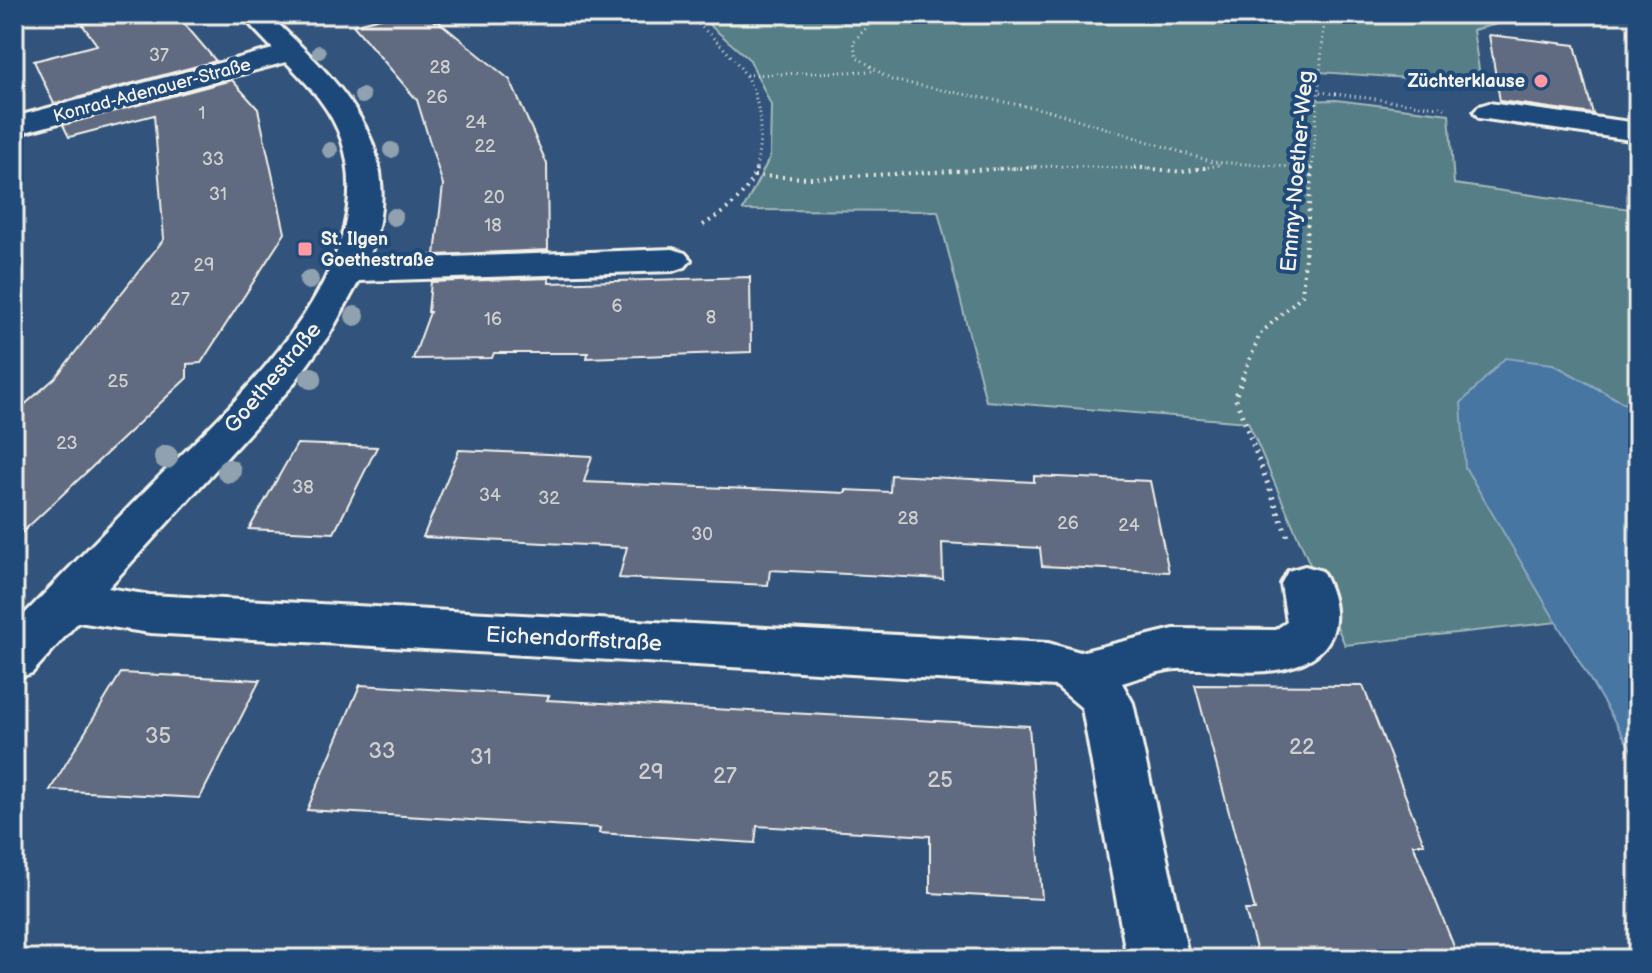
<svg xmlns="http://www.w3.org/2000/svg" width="1652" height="973" viewBox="0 0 1652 973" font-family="'Balsamiq Sans',sans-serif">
<rect width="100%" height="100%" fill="#32547c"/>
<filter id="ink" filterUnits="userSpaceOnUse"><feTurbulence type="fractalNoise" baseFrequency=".0125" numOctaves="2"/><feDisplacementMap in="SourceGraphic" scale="16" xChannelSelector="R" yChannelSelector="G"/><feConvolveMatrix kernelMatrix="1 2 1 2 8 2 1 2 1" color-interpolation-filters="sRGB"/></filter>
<g filter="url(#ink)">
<!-- green -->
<path fill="#557e86" stroke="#a4b8b7" stroke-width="2" d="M697 14H1538L1473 30 1481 83 1304 71 1300 101 1336 100 1449 114 1454 184 1638 210V411L1553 364 1465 467 1558 622 1345 645 1248 422 986 401 938 211 743 210 770 157 771 105 750 60Z"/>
<!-- water -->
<path fill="#4676a2" stroke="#8ca7be" stroke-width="2" d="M1505 358 1553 364 1638 411V761L1465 467 1461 403Z"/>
<!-- building -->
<path fill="#606a81" stroke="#f4f1e8" stroke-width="2" d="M123 14H176L216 61 54 104 34 61 97 45 82 24Z
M396 14H425L435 22 438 21 510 80 547 164 548 250 435 255 443 185 417 100 353 25Z
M1489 35 1575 45 1593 114 1500 101Z
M232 80 258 109 285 233 201 363 187 364V378L14 540V414L55 378 164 239 154 115 69 137 63 125Z
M750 277 751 352 587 358 588 353H494L492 358 413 359 430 312H428L431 282 549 278V283Z
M297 444 377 447 334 533 249 529Z
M459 450 592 456 584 482 846 493V490L890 492 891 475 1034 482V476L1150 481 1169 572 1042 566 1040 548 942 543 943 579 770 570 768 585 619 578 627 547 423 537Z
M121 673 260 680 200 798 50 790Z
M360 685 549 696 547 700 1029 726 1042 899 930 893V836L757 826 755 843 599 833 600 828 307 810Z
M1195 685 1363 686 1424 844H1413L1459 959H1259L1245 910H1255Z"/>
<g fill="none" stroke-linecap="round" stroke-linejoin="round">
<!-- minor casing -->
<g stroke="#f4f1e8" stroke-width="6">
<path id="minor" d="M240 14H268C342 86 412 146 368 260L673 249 685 253 691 260 685 267 673 271 359 281 329 335 291 387 108 588 150 595 1048 643 1080 652 1174 629 1275 630 1287 622 1281 584 1288 571 1305 566 1322 571C1349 621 1335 661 1276 670 1244 675 1209 667 1177 669 1159 670 1140 678 1122 683L1133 703 1189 959H1127L1082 708 1056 686 150 633 78 622 32 673 14 679V625C59 579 104 532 150 486 232 404 384 272 342 141 332 110 309 85 286 62L14 135V117L273 49Z
M1489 103 1638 123V141L1479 118 1474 112 1479 106Z"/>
</g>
<!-- path-far2 -->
<path stroke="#f4f1e8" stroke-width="3" stroke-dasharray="1 4" stroke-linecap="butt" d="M687 14C743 64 771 88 756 169
M879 14 853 42 857 57 891 80 1051 111 1213 162 1312 168
M746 75 876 71
M1320 92 1445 108
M996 169 1056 166 1156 169
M1198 169 1219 165
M1312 169 1325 14"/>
<!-- path-far1 -->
<path stroke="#f4f1e8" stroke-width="4" stroke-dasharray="2 5" stroke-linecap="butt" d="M1134 167 1182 172 1209 167
M1294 167 1312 168
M754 176 810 178 1037 167
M703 225C729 209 746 197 757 167
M1242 379 1260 334 1302 295 1312 167"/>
<!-- path -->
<path stroke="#f4f1e8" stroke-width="5" stroke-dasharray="2 6" stroke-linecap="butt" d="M1243 377 1235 397 1288 538"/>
<!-- minor -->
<use href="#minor" fill="#1f4a7a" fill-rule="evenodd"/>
</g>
<!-- trees -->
<g fill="#90a1af">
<circle cx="319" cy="52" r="7"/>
<circle cx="362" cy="96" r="8"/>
<circle cx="330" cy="150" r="8"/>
<circle cx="391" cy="150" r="8"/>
<circle cx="394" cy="217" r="9"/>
<circle cx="309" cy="280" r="10"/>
<circle cx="355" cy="316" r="10"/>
<circle cx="311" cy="378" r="11"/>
<circle cx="166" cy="457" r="12"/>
<circle cx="229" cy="471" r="12"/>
</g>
</g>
<!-- markers -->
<g fill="#ff9aa2" stroke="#1f4a7a" stroke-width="3">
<circle cx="1541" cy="81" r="8"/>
<rect x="297" y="241" width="16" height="16" rx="4"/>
</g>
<g text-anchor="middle" stroke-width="8" stroke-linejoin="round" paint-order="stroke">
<!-- number labels -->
<g font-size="18" fill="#cfcfce">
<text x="159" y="61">37</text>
<text x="440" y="73">28</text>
<text x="437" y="103">26</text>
<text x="202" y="119">1</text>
<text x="476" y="128">24</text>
<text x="485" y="152">22</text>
<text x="213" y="165">33</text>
<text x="218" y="200">31</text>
<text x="494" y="203">20</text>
<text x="493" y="231">18</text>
<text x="204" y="271">29</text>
<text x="180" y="305">27</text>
<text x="617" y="312">6</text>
<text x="711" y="323">8</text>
<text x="493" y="325">16</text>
<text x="118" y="387">25</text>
<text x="67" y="449">23</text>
<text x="303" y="493">38</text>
<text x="490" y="501">34</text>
<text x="549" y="504">32</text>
<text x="908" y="524">28</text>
<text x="1068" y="529">26</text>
<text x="1129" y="531">24</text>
<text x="702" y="540">30</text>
</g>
<!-- far-poi labels -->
<g font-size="18" font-weight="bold" fill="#f4f1e8" stroke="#1f4a7a" text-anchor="end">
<text x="1525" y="87">Züchterklause</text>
<text x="321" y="245" text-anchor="start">St. Ilgen<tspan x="321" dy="21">Goethestraße</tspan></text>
</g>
<!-- far-street labels -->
<g font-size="18" fill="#f4f1e8" stroke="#1f4a7a">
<text transform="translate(152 90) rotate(-15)" y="6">Konrad-Adenauer-Straße</text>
</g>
<!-- street labels -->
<g font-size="22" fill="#f4f1e8" stroke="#1f4a7a">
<text transform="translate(1296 171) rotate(-85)" y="8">Emmy-Noether-Weg</text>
<text transform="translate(272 377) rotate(-50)" y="8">Goethestraße</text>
<text transform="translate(574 638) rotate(3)" y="8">Eichendorffstraße</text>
</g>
<!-- near-number labels -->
<g font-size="22" fill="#cfcfce">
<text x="158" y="743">35</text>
<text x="1302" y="754">22</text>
<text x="382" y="758">33</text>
<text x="481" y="764">31</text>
<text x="651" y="779">29</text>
<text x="725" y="783">27</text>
<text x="940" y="787">25</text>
</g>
</g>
<!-- margin -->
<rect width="1652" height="973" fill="none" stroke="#1f4a7a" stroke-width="48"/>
<rect x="24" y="24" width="1604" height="925" fill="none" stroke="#f4f1e8" stroke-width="3" filter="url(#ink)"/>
</svg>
